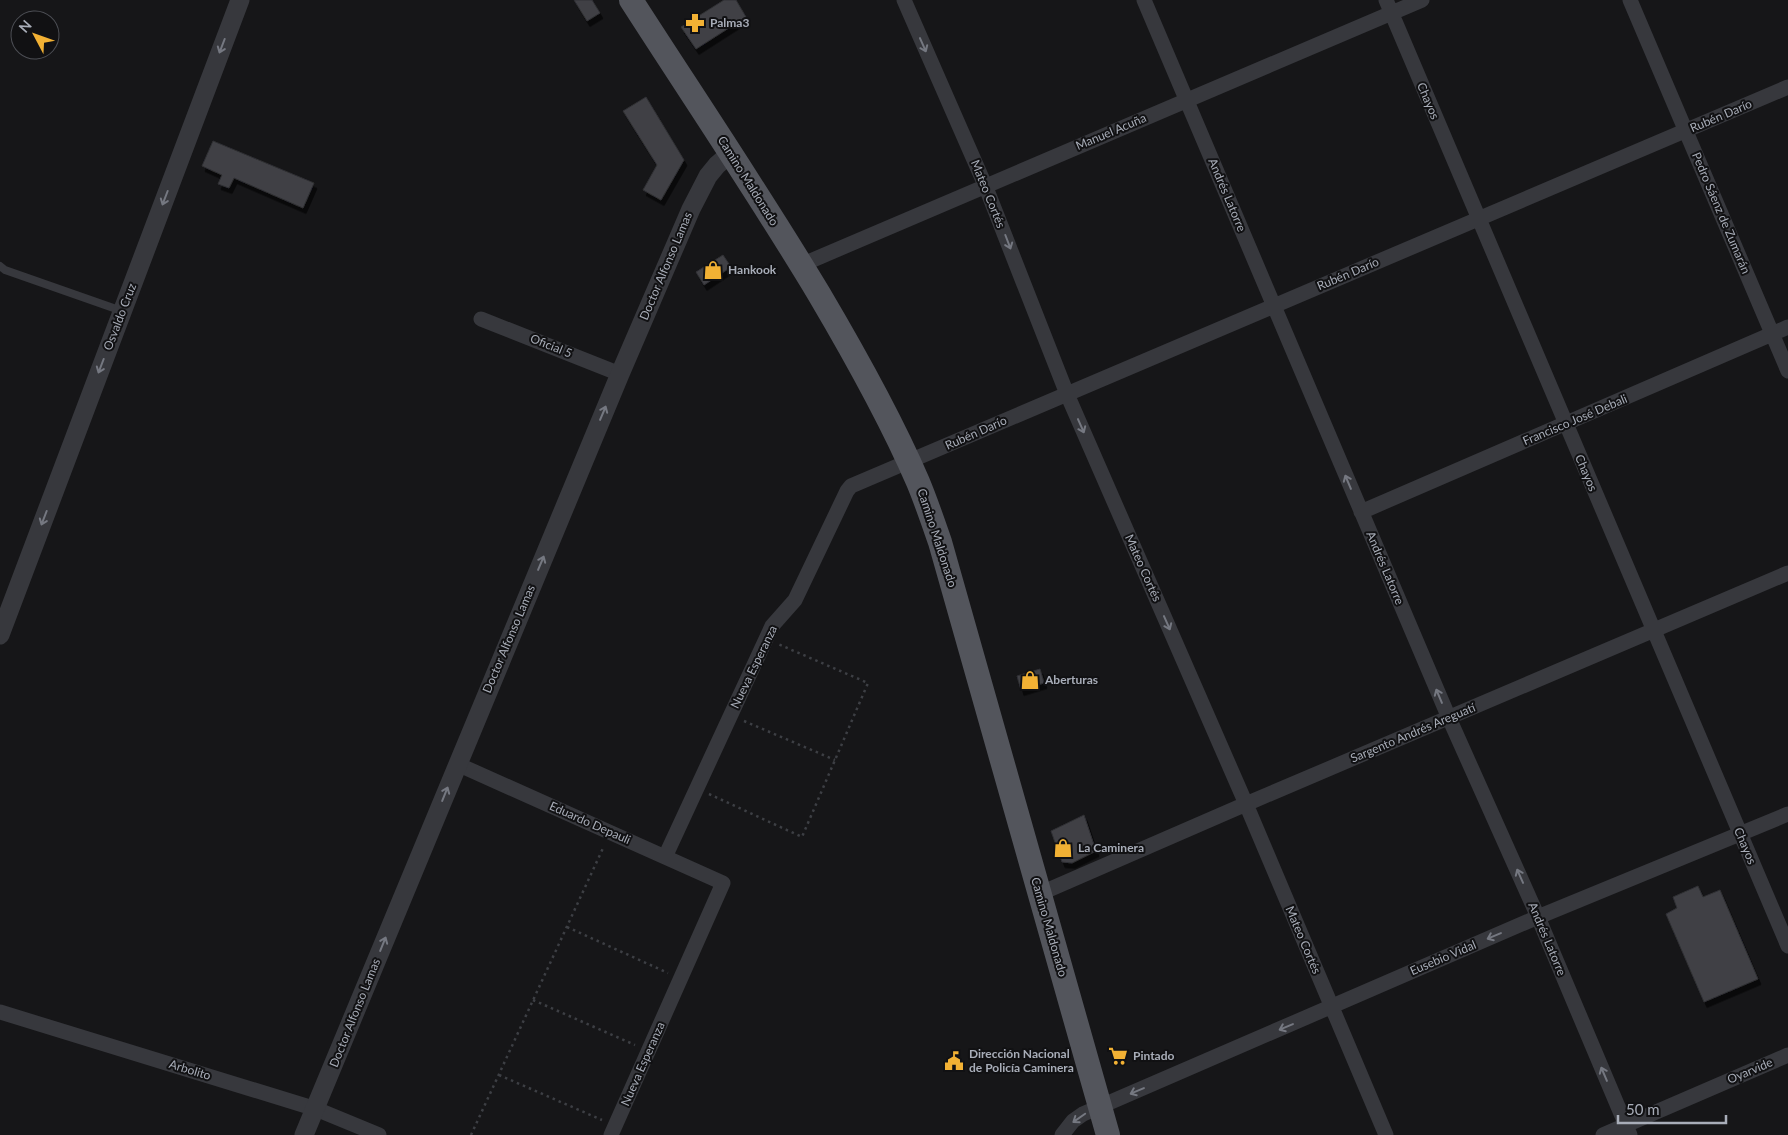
<svg xmlns="http://www.w3.org/2000/svg" width="1788" height="1135" viewBox="0 0 1788 1135" font-family="Lato,sans-serif">
<defs>
<filter id="shadow"><feDropShadow dx="3" dy="5.5" stdDeviation="0" flood-color="#0009"/></filter>
</defs>
<rect width="100%" height="100%" fill="#161618"/>
<!-- building -->
<path fill="#404145" stroke="#303034" filter="url(#shadow)" d="M574 0H592L600 13 587 21Z
M724 0H736L746 17 696 49 681 27Z
M646 97 684 160 661 200 643 190 657 165 623 111Z
M213 141 314 183 303 208 234 178 229 188 218 184 222 175 202 166Z
M723 255 731 267 704 285 696 272Z
M1040 669 1044 683 1021 690 1017 676Z
M1084 815 1096 851 1072 863 1062 862 1051 831Z
M1698 886 1703 897 1720 890 1758 979 1704 1002 1666 914 1677 908 1673 897Z"/>
<g fill="none" stroke-linecap="round" stroke-linejoin="round">
<!-- path -->
<path stroke="#3d3f44" stroke-width="2.5" stroke-dasharray="2.5 4" stroke-linecap="butt" d="M744 721 835 760
M709 794 802 837 868 683 778 644
M567 927 668 973
M533 1000 635 1045
M499 1075 602 1120
M471 1135 604 846"/>
<!-- service -->
<path stroke="#37383d" stroke-width="8" d="M0 266 5 270 122 311"/>
<!-- minor -->
<path stroke="#37383d" stroke-width="15" d="M904 0 985 185 1067 394 1246 804 1386 1135
M1144 0 1449 718 1538 917 1630 1135
M1386 0 1788 946
M1630 0 1788 371
M801 265 1422 0
M481 319 620 374
M1361 512 1788 327
M457 764 723 883 611 1135
M665 857 772 626 795 600 847 491 851 486 1788 87
M1039 894 1246 804 1788 573
M0 1012 316 1109 379 1135
M1062 1135 1073 1121 1083 1114 1538 917 1788 814
M1603 1135 1788 1055"/>
<!-- tertiary -->
<path stroke="#37383d" stroke-width="19" d="M0 635 240 0
M304 1135 620 374 691 209 708 176 717 165 731 153"/>
<!-- primary -->
<path stroke="#53555c" stroke-width="24" d="M631 0C694 98 759 194 819 294 855 355 890 417 918 482 926 501 933 522 940 542L1108 1135"/>
</g>
<!-- one-way arrows -->
<defs><path id="oneway-shaft" d="M-6 0H5M1.5-3L5.5 0L1.5 3" fill="none" stroke-width="1.6" stroke-linecap="round" stroke-linejoin="round" transform="scale(1.25)"/></defs>
<g stroke="#757881">
<use href="#oneway-shaft" transform="translate(923 45) rotate(66)"/>
<use href="#oneway-shaft" transform="translate(222 46) rotate(111)"/>
<use href="#oneway-shaft" transform="translate(165 198) rotate(111)"/>
<use href="#oneway-shaft" transform="translate(1008 242) rotate(69)"/>
<use href="#oneway-shaft" transform="translate(101 366) rotate(111)"/>
<use href="#oneway-shaft" transform="translate(603 413) rotate(-67)"/>
<use href="#oneway-shaft" transform="translate(1081 426) rotate(66)"/>
<use href="#oneway-shaft" transform="translate(1348 482) rotate(-113)"/>
<use href="#oneway-shaft" transform="translate(44 518) rotate(111)"/>
<use href="#oneway-shaft" transform="translate(541 563) rotate(-67)"/>
<use href="#oneway-shaft" transform="translate(1167 623) rotate(66)"/>
<use href="#oneway-shaft" transform="translate(1439 696) rotate(-113)"/>
<use href="#oneway-shaft" transform="translate(445 794) rotate(-68)"/>
<use href="#oneway-shaft" transform="translate(1520 876) rotate(-114)"/>
<use href="#oneway-shaft" transform="translate(1494 936) rotate(157)"/>
<use href="#oneway-shaft" transform="translate(383 944) rotate(-68)"/>
<use href="#oneway-shaft" transform="translate(1286 1027) rotate(157)"/>
<use href="#oneway-shaft" transform="translate(1604 1074) rotate(-113)"/>
<use href="#oneway-shaft" transform="translate(1137 1091) rotate(157)"/>
<use href="#oneway-shaft" transform="translate(1079 1118) rotate(145)"/>
</g>
<!-- icons -->
<defs>
<g id="pharmacy-bare" transform="scale(1.5)"><path d="M-2-6h4v4h4v4h-4v4h-4v-4h-4v-4h4Z" fill="#f2b134" stroke="#111113" stroke-width="2.5" paint-order="stroke"/></g>
<g id="shop-bare" transform="scale(1.5)"><path d="M-5-2.5h2.3a2.7 3.5 0 0 1 5.4 0H5L5.5 6h-11ZM-1.5-2.5h3a1.5 2.3 0 0 0-3 0Z" fill="#f2b134" stroke="#111113" stroke-width="2.5" paint-order="stroke"/></g>
<g id="supermarket-bare" transform="scale(1.5)"><path d="M-6-5.5h2.5l.6 2H6L4.5 2H-2.5L-4.4-4H-6ZM-1.5 3.2a1.3 1.3 0 1 0 .1 0ZM3 3.2a1.3 1.3 0 1 0 .1 0Z" fill="#f2b134" stroke="#111113" stroke-width="2.5" paint-order="stroke"/></g>
<g id="civic-bare" transform="scale(1.5)"><path d="M-.6-6.5H3V-4.5H.6V-3L4-1V1h2V6H-6V1h2V-1L-.6-3ZM-1.2 2.5V6h2.4V2.5Z" fill="#f2b134" stroke="#111113" stroke-width="2.5" paint-order="stroke"/></g>
</defs>
<g fill-rule="evenodd">
<use href="#pharmacy-bare" x="695" y="23"/>
<use href="#shop-bare" x="713" y="270"/>
<use href="#shop-bare" x="1030" y="680"/>
<use href="#shop-bare" x="1063" y="848"/>
<use href="#supermarket-bare" x="1118" y="1056"/>
<use href="#civic-bare" x="954" y="1061"/>
</g>
<g text-anchor="middle" stroke-width="4" stroke-linejoin="round" paint-order="stroke">
<!-- poi labels -->
<g font-size="12" font-weight="bold" fill="#a8adb8" stroke="#111113" text-anchor="start">
<text x="710" y="27">Palma3</text>
<text x="728" y="274">Hankook</text>
<text x="1045" y="684">Aberturas</text>
<text x="1078" y="852">La Caminera</text>
<text x="969" y="1058">Dirección Nacional<tspan x="969" dy="14">de Policía Caminera</tspan></text>
<text x="1133" y="1060">Pintado</text>
</g>
<!-- street labels -->
<g font-size="12" fill="#a8adb8" stroke="#111113">
<text transform="translate(1428 101) rotate(67)" y="4">Chayos</text>
<text transform="translate(1721 116) rotate(-23)" y="4">Rubén Darío</text>
<text transform="translate(1111 132) rotate(-23)" y="4">Manuel Acuña</text>
<text transform="translate(748 181) rotate(58)" y="4">Camino Maldonado</text>
<text transform="translate(988 194) rotate(68)" y="4">Mateo Cortés</text>
<text transform="translate(1227 195) rotate(67)" y="4">Andrés Latorre</text>
<text transform="translate(1721 213) rotate(67)" y="4">Pedro Sáenz de Zumarán</text>
<text transform="translate(666 266) rotate(-67)" y="4">Doctor Alfonso Lamas</text>
<text transform="translate(1348 274) rotate(-23)" y="4">Rubén Darío</text>
<text transform="translate(120 317) rotate(-69)" y="4">Osvaldo Cruz</text>
<text transform="translate(551 346) rotate(22)" y="4">Oficial 5</text>
<text transform="translate(1575 420) rotate(-23)" y="4">Francisco José Debali</text>
<text transform="translate(976 433) rotate(-24)" y="4">Rubén Darío</text>
<text transform="translate(1586 473) rotate(67)" y="4">Chayos</text>
<text transform="translate(937 538) rotate(72)" y="4">Camino Maldonado</text>
<text transform="translate(1143 568) rotate(66)" y="4">Mateo Cortés</text>
<text transform="translate(1385 568) rotate(67)" y="4">Andrés Latorre</text>
<text transform="translate(509 639) rotate(-67)" y="4">Doctor Alfonso Lamas</text>
<text transform="translate(754 667) rotate(-64)" y="4">Nueva Esperanza</text>
<text transform="translate(1413 733) rotate(-23)" y="4">Sargento Andrés Areguatí</text>
<text transform="translate(590 823) rotate(24)" y="4">Eduardo Depauli</text>
<text transform="translate(1745 846) rotate(67)" y="4">Chayos</text>
<text transform="translate(1049 927) rotate(74)" y="4">Camino Maldonado</text>
<text transform="translate(1547 939) rotate(67)" y="4">Andrés Latorre</text>
<text transform="translate(1303 940) rotate(67)" y="4">Mateo Cortés</text>
<text transform="translate(1443 958) rotate(-23)" y="4">Eusebio Vidal</text>
<text transform="translate(355 1013) rotate(-68)" y="4">Doctor Alfonso Lamas</text>
<text transform="translate(643 1064) rotate(-66)" y="4">Nueva Esperanza</text>
<text transform="translate(190 1070) rotate(17)" y="4">Arbolito</text>
<text transform="translate(1750 1071) rotate(-23)" y="4">Oyarvide</text>
</g>
</g>
<!-- north arrow -->
<g transform="translate(35 35) rotate(311)"><circle r="24" fill="#111113" stroke="#4d4f55"/>
<path d="M0-4L9 19L0 12L-9 19Z" fill="#f2b134"/>
<text y="-8" font-size="14" font-weight="bold" text-anchor="middle" fill="#a8adb8">N</text>
</g>
<!-- scale -->
<path d="M1618 1115v8h108v-8" fill="none" stroke="#a8adb8" stroke-width="2.5"/>
<text x="1626" y="1115" font-size="15" fill="#a8adb8" stroke="#111113" stroke-width="4" paint-order="stroke">50 m</text>
</svg>
